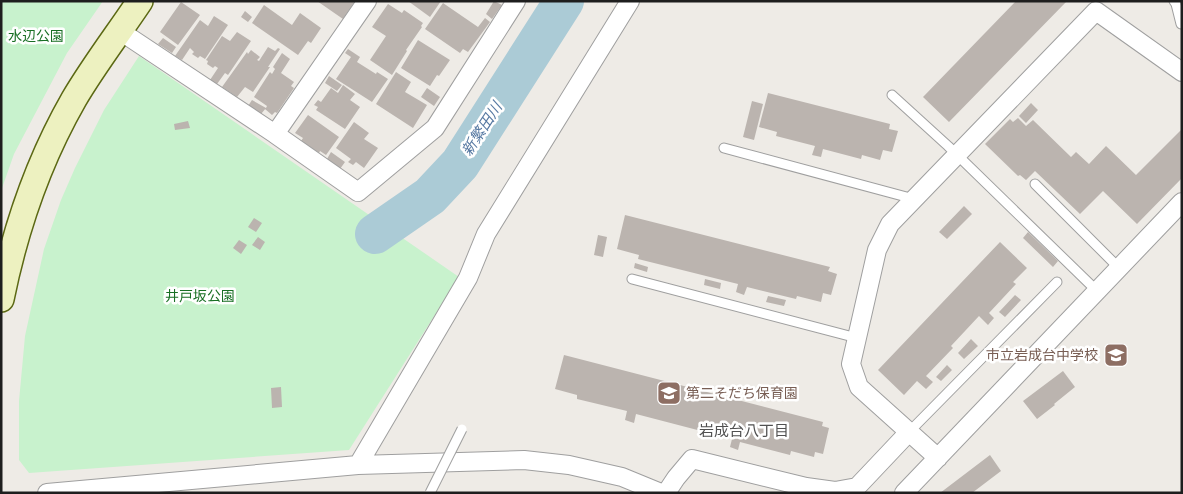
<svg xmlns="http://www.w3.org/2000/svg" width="1183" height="494" viewBox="0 0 1183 494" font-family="'Varela Round','Noto Sans JP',sans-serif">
<rect width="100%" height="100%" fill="#eeebe6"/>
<!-- park -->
<path fill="#c8f2cd" d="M1 1H103L67 53 14 154 1 191Z
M139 56 459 277 349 450 29 473 19 460V401L25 336 44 249 61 200 75 168 104 110Z"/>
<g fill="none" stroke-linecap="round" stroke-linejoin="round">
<!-- river -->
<path stroke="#abcbd6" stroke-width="40" d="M375 234 430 196 460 164 564 1"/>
</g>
<!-- building -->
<path fill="#bbb4af" d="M317 1H355L343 19Z
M408 1H441L430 17Z
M494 1 502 5 492 19 486 14Z
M1016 1H1067L949 122 923 97Z
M181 2 200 15 178 45 160 32Z
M443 3 478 27 485 18 490 22 468 52 463 49 460 53 425 29Z
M388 4 402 13 404 10 423 23 421 26 422 27 406 50 407 51 392 75 370 60 386 36 372 27Z
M264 5 292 25 300 13 321 28 311 43 308 41 298 55 252 23Z
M245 11 252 17 248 22 241 17Z
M214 16 228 25 205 59 200 56 198 58 192 54 194 52 190 48 182 60 175 56 200 20 208 26Z
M237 32 251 41 228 75 225 73 217 84 210 80 218 68 215 66 213 68 207 64 208 61 206 60 222 36 230 41Z
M163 38 176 47 172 53 158 44Z
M418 40 450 60 439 76 437 75 430 86 401 68Z
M268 47 275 51 278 48 280 49 268 67H270L253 92 245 87 237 97 222 87 247 52 248 54 251 50 260 57 257 60 259 61Z
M348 49 360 57 357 62 376 74 377 72 388 79 372 102 336 79 351 57 345 53Z
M282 53 290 59 281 73 294 82 291 86 294 88 277 113 275 112 272 115 265 109 266 108 261 114 248 106 252 100 266 108 267 106 254 97 270 72 272 74 275 69 273 67Z
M396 72 411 82 405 92 427 105 413 128 376 104Z
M329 76 342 85 337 91 325 83Z
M343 85 355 94 350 100 360 107 345 129 316 110 318 107 314 105 318 100 321 102 331 88 338 93Z
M427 88 440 97 434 106 421 97Z
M768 93 890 124 889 129 898 131 892 152 883 150 880 160 862 155 861 159 823 149 821 157 812 155 815 146 776 136 777 132 759 127Z
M752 101 763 104 754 140 743 137Z
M1031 103 1038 110 1026 123 1019 116Z
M308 115 339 137 326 155 320 151 319 153 301 141 303 138 295 133Z
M1018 118 1026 126 1033 120 1071 157 1076 152 1089 164 1106 146 1136 175 1182 129V178L1137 224 1103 191 1080 214 1035 171 1026 180 1020 175 1018 176 985 144 1010 119 1013 122Z
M188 121 190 128 175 130 174 124Z
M354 122 369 133 364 139 378 148 364 168 356 162 353 165 348 162 351 159 336 148Z
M331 152 345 162 340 169 327 159Z
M964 206 972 214 947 239 939 232Z
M625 215 830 267 828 271 837 274 831 295 823 293 821 302 797 296 796 299 747 287 744 295 736 292 738 284 638 259 639 255 617 249Z
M254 218 262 223 256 232 248 227Z
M1028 232 1058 261 1053 267 1023 238Z
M598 235 607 237 603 257 594 255Z
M258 237 265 242 260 250 252 245Z
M239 240 247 245 241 254 233 248Z
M1000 242 1027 268 1013 282 1016 284 989 313 994 318 988 325 979 316 951 346 953 348 926 376 933 382 926 389 917 381 904 395 878 370Z
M635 263 648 267 647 272 634 268Z
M705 279 721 283 720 289 704 285Z
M1015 295 1021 300 1005 317 999 312Z
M768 296 786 300 784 306 766 302Z
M971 339 978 346 964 359 958 353Z
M564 355 823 422 822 426 829 428 823 454 815 452 814 457 791 451 790 455 740 442 738 450 730 447 732 439 636 414 634 423 625 420 627 411 577 399V395L555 389Z
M947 365 952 370 941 381 936 377Z
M1063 371 1075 387 1054 404 1055 405 1037 419 1023 401Z
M281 387 282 407 272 408 271 388Z
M990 455 1001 471 972 493H940Z"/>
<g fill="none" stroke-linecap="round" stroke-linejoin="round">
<!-- lane casing -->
<g stroke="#9f9f9f" stroke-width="11">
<path id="lane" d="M1174 1 1176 4 1181 24
M892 95 948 146 1097 291
M724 148 914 199
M1035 184 1119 268
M632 279 857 338
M909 432 1057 282"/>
</g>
<!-- street casing -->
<g stroke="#9f9f9f" stroke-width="20">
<path id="street" d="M120 31 275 134 358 192 435 128 516 1
M275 134 367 1
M938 458 859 387 851 364 877 250 890 224 1096 11 1182 72
M358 465 468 278 486 234 630 1
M47 493 358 465 524 460 569 465 622 477 661 493
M666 493 676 478 692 459 806 487 835 491 857 487 909 432
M904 493 1182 202"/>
</g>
<!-- secondary casing -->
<g stroke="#5b6813" stroke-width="28">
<path id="secondary" d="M1 299C15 230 39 160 74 99 94 65 118 34 140 1"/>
</g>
<!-- lane -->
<use href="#lane" stroke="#fff" stroke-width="9"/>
<!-- street -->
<use href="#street" stroke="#fff" stroke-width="18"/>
<!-- secondary -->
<use href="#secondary" stroke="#edf1c0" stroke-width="25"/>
<!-- lane-bridge casing -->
<g stroke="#9f9f9f" stroke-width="11" stroke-linecap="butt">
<path id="lane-bridge" d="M430 493 462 429"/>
</g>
<!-- lane-bridge -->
<use href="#lane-bridge" stroke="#fff" stroke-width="9"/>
</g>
<!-- icons -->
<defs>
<g id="school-square" transform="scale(1.25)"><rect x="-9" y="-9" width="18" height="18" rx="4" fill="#8d6e63" stroke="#fff"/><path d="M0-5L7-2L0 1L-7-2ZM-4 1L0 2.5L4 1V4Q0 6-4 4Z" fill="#fff"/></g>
</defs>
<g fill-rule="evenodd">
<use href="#school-square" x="1116" y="355"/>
<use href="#school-square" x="669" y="393"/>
</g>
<g text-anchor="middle" stroke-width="5" stroke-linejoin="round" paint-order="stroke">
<!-- park labels -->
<g font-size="14" fill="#196f24" stroke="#fff">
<text x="36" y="41">水辺公園</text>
<text x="200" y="301">井戸坂公園</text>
</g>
<!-- education labels -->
<g font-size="14" fill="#785e54" stroke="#fff" text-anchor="end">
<text x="1098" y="360">市立岩成台中学校</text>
<text x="686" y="398" text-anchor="start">第二そだち保育園</text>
</g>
<!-- water labels -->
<g font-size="15" font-style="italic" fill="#5779a2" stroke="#fff">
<text transform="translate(482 129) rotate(-57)" y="5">新繁田川</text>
</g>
<!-- neighbourhood labels -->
<g font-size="15" fill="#515151" stroke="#fff">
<text x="744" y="436">岩成台八丁目</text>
</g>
</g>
<!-- border -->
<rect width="1183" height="494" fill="none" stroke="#1e1e1e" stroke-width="5"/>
</svg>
